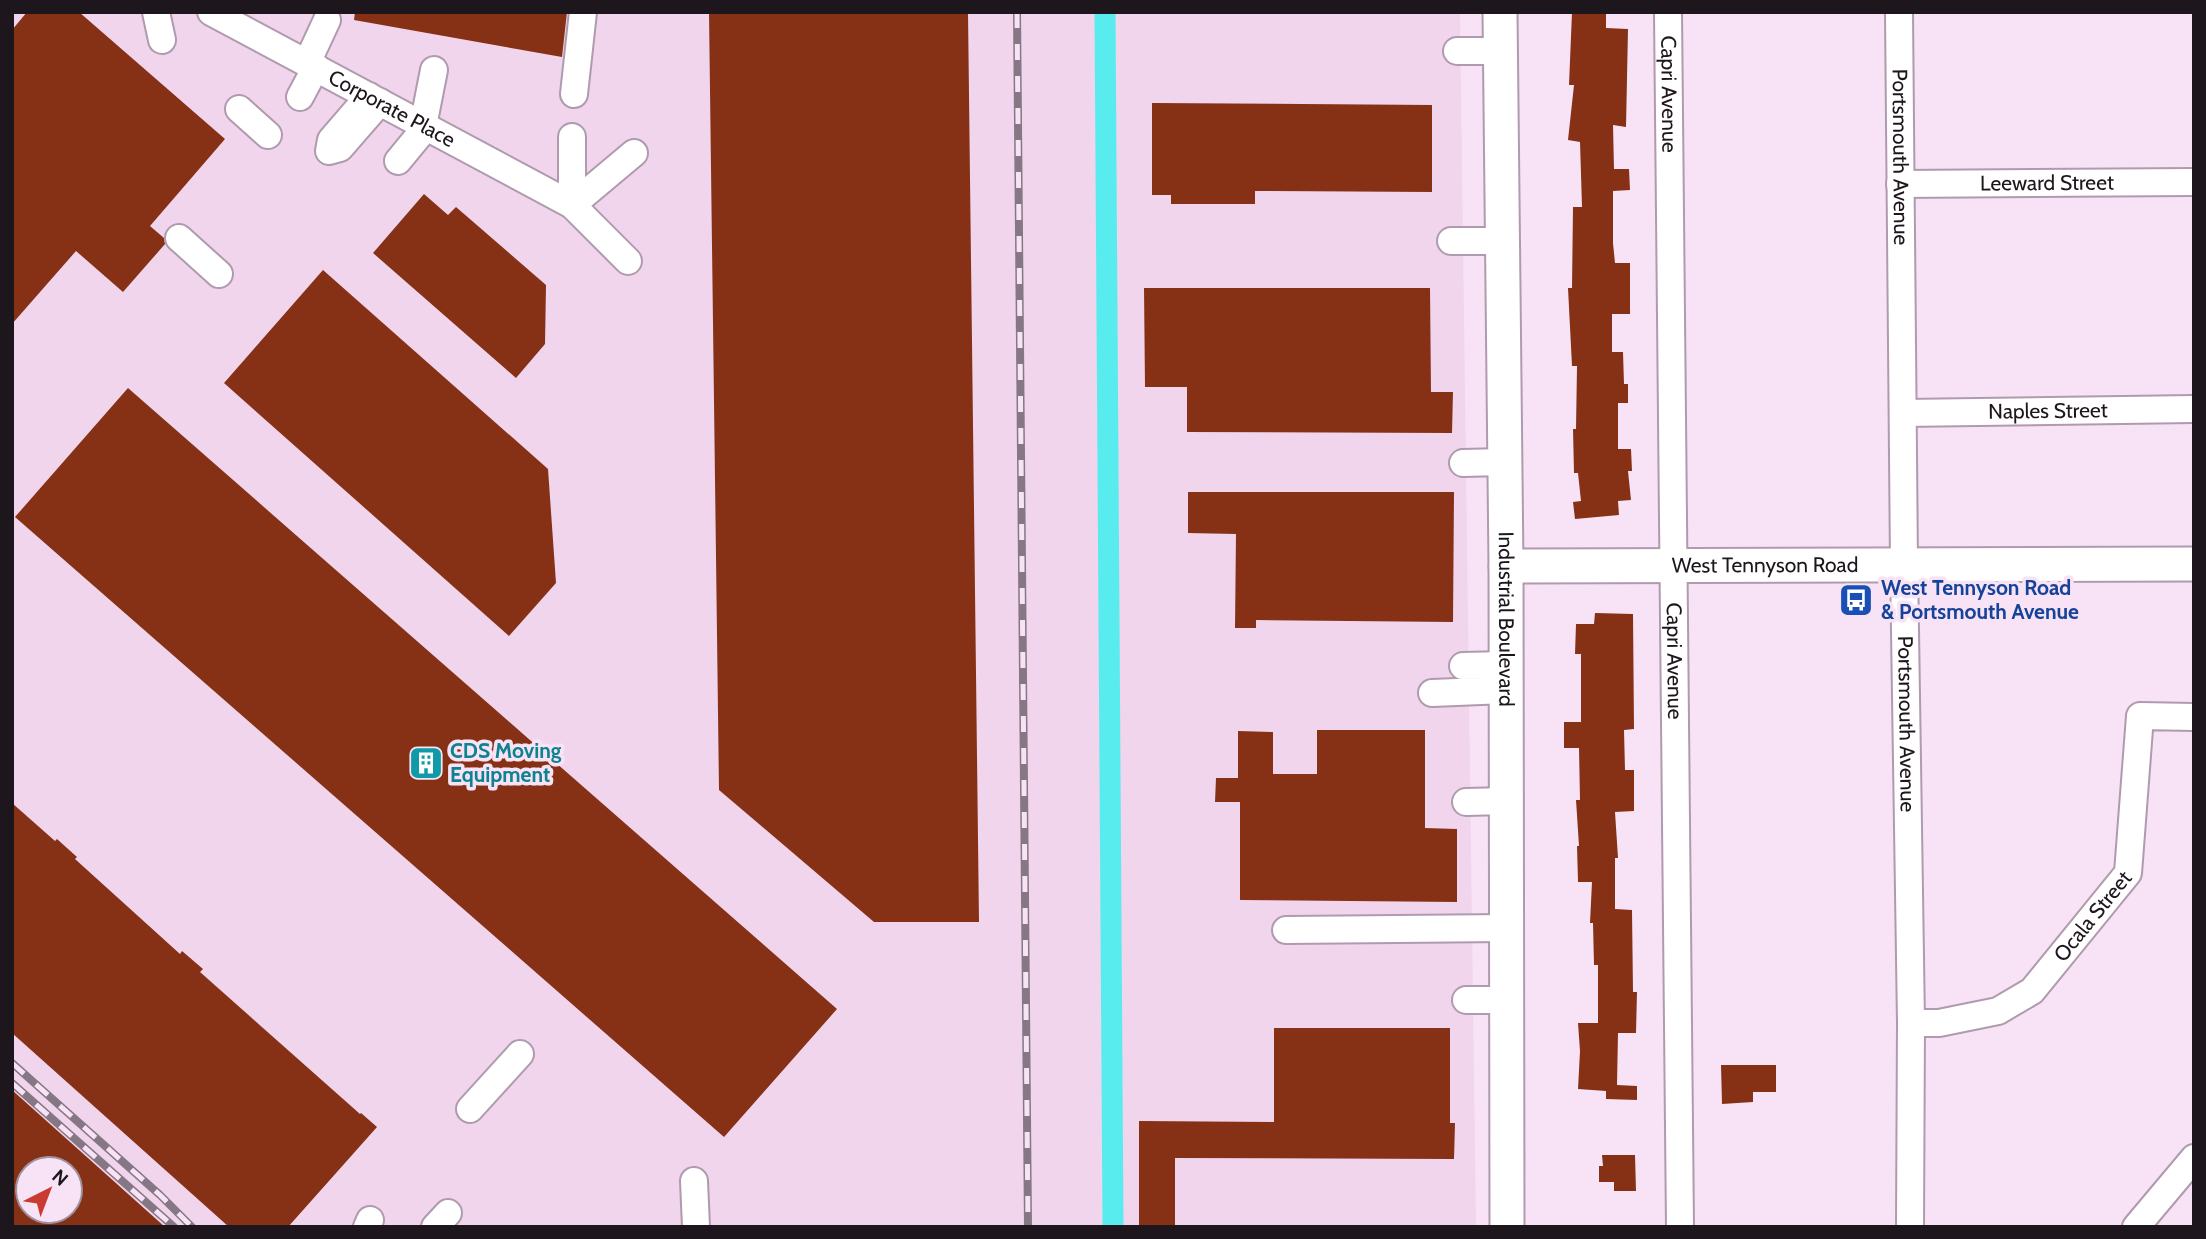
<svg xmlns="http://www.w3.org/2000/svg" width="2206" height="1239" viewBox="0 0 2206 1239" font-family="Cabin,sans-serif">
<rect width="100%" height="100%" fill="#f8e3f6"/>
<!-- built -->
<path fill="#f0d5ed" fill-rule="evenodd" d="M12 12H1460L1476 1227H12ZM28 1169H70V1211H28Z"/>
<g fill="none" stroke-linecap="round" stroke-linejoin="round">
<!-- canal -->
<path stroke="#59ecef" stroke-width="21" d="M1105 12 1113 1227"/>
</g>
<!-- building -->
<path fill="#863115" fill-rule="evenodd" d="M27 12H79L225 139 150 226 164 238 165 244 123 292 76 251 12 324V30Z
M355 12H567L562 57 354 20Z
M709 12H968L979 922H874L719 790Z
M1572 12H1606V28L1628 29 1626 127 1613 125 1614 169H1629L1630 190 1613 191V243L1615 263H1630V314H1612V352H1623L1624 384H1628V403H1618V449H1631L1632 471H1628L1631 500 1618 501 1619 515 1575 519 1573 502 1581 501 1578 473H1574L1573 429H1576L1577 366H1572L1568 288H1572L1573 207H1582L1580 142 1568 140 1574 85H1569Z
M1152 103 1432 105V192L1255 191V204H1171V195H1152Z
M424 194 448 215 456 207 546 285 545 344 516 378 373 253Z
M323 270 548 469 556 583 509 636 224 383Z
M1144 288H1430L1431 392H1453L1452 433 1187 432V387H1145Z
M128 388 837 1009 724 1137 15 517Z
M1188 492H1454L1453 622 1256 620V628H1235L1236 534 1188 533Z
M1595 613 1633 614 1634 729 1624 730 1625 770H1634V811L1615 812 1618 858H1615V909L1632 910 1633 992H1637L1636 1033H1618L1617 1085 1637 1086V1100L1606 1099V1091L1578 1089 1580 1051 1578 1023H1598V965H1594L1593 923H1590L1592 882H1578L1577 846H1579L1576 800H1580L1579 748H1564V722H1581V654H1575L1576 624H1594Z
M1317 730H1425V828L1457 829V902L1240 900V802H1215L1216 778H1238V731L1273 732V774H1317Z
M12 803 55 841 57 839 77 857 75 859 180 954 182 951 203 969 200 972 360 1114 361 1113 377 1127 288 1227H229L12 1033Z
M1274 1028H1450V1123H1455L1454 1159 1175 1158V1227H1139V1121L1274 1122Z
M1721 1065H1776V1092H1753V1102L1722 1104Z
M12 1090 165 1227H12ZM28 1169H70V1211H28Z
M1602 1155H1635L1636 1191H1614V1182H1599V1166H1603Z"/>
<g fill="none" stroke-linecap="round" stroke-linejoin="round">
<!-- minor casing -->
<g stroke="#af9bad" stroke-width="30">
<g id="minor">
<path d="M156 12 162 40"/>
<path id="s1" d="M211 12 572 205 628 261"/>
<path id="s2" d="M1668 12 1680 1227"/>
<path id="s3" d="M1899 12 1904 565 1911 1023 1910 1227"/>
<path d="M1457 51H1500"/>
<path d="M307 63 327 20"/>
<path d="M574 94 583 12"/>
<path d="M369 96 331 140 329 151 340 148 380 102"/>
<path d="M300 97 316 67"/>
<path d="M239 109 268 135"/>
<path d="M423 126 434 70"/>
<path d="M398 161 426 127"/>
<path id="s4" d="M1900 184 2194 182"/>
<path d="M572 205 634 153"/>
<path d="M572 205V137"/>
<path d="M179 238 219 274"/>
<path d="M1451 241H1502"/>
<path id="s5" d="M1903 413 2194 409"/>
<path d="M1463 463 1504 462"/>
<path d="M1463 666 1505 665"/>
<path d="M1432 693 1506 690"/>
<path d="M1466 802 1506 801"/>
<path d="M1286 930 1507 928"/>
<path d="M1466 1000H1507"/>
<path id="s6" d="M1911 1023H1939L1998 1011 2032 991 2128 873 2140 716 2194 717"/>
<path d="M470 1109 520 1054"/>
<path d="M694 1181 696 1227"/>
<path d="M367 1227 370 1220"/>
<path d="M435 1227 448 1213"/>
<path d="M2136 1227 2194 1158"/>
</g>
</g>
<!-- major casing -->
<g stroke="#af9bad" stroke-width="37">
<g id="major">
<path id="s7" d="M1500 12 1506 566 1507 1227"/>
<path id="s8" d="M1506 566 2194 564"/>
</g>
</g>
<!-- minor -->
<use href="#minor" stroke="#fff" stroke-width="26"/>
<!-- major -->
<use href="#major" stroke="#fff" stroke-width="33"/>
<!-- rail casing -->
<g stroke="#857783" stroke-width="8">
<path id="rail" d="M1017 12 1028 1227
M12 1063 160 1195 192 1227
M12 1083 174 1227"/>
</g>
<!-- rail -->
<use href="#rail" stroke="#f8e3f6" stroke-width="5" stroke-dasharray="16" stroke-linecap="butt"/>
</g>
<!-- icons -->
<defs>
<g id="bus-square" transform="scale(1.75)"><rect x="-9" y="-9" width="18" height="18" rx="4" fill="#1a4fb4" stroke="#f8e3f6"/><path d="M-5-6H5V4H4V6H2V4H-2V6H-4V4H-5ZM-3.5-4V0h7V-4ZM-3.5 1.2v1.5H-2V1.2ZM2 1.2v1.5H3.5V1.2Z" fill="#fff"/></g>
<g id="building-square" transform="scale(1.75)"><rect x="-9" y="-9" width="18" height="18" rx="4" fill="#0f9aa8" stroke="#f8e3f6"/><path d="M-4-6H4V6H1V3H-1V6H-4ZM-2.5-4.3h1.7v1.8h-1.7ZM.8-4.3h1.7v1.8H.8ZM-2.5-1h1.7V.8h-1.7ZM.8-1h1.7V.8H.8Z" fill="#fff"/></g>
</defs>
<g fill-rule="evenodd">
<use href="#bus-square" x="1856" y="600"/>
<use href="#building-square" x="426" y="763"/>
</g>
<g text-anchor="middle" stroke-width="7" stroke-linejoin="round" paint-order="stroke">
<!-- street labels -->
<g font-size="21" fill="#1d161c" stroke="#f8e3f6">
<text dy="7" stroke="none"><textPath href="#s2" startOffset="82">Capri Avenue</textPath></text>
<text dy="7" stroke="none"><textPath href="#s1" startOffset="205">Corporate Place</textPath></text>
<text dy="7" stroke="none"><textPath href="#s3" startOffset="145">Portsmouth Avenue</textPath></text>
<text dy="7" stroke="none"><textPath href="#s4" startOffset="147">Leeward Street</textPath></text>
<text dy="7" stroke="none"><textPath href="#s5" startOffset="145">Naples Street</textPath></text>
<text dy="7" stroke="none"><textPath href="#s8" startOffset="259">West Tennyson Road</textPath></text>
<text dy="7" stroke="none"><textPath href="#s7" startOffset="607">Industrial Boulevard</textPath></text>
<text dy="7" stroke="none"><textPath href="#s2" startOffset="649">Capri Avenue</textPath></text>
<text dy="7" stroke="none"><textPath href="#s3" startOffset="712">Portsmouth Avenue</textPath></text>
<text dy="7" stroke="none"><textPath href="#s6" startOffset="224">Ocala Street</textPath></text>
</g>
<!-- transit labels -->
<g font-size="21" font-weight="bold" fill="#164399" stroke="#f8e3f6" text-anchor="start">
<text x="1881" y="595">West Tennyson Road<tspan x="1881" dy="24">&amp; Portsmouth Avenue</tspan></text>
</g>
<!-- culture labels -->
<g font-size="21" font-weight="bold" fill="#0d838f" stroke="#f8e3f6" text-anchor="start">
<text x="450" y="758">CDS Moving<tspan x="450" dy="24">Equipment</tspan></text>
</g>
</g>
<!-- border -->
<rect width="2206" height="1239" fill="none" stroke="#1d161c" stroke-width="28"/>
<!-- north arrow -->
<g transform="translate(49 1190) rotate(42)"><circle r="33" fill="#f8e3f6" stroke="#a0919f" stroke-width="2"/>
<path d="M0-5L12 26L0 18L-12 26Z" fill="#c93b31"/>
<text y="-10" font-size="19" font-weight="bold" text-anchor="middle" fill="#1d161c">N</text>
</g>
</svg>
